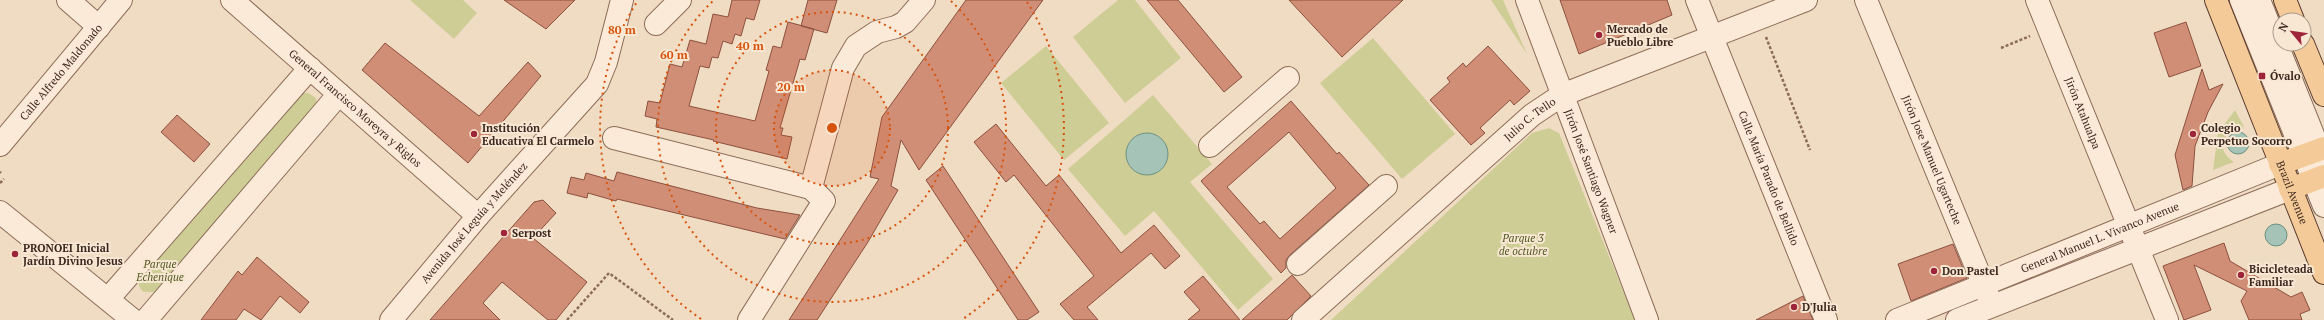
<svg xmlns="http://www.w3.org/2000/svg" width="2324" height="320" viewBox="0 0 2324 320" font-family="'PT Serif',serif">
<rect width="100%" height="100%" fill="#f0dcc3"/>
<!-- green -->
<path fill="#cfcd96" d="M410 0H463L477 13 454 39Z
M1118 0H1135L1181 58 1125 103 1073 37Z
M1491 0H1503L1527 54Z
M1373 38 1455 134 1402 179 1320 83Z
M1046 46 1109 123 1064 160 1001 83Z
M301 93H308L316 98 317 106 158 292H143L139 286V278Z
M1153 95 1212 164 1190 182 1273 279 1238 310 1154 211 1125 236 1068 169Z
M2235 110 2244 127 2230 131C2219 143 2221 153 2234 162L2213 170 2218 133Z
M1549 128 1559 133 1635 320H1331L1532 133Z"/>
<!-- water -->
<path fill="#a5c3b6" stroke="#6b9282" d="M2227 143a11 11 0 1 1 22 0a11 11 0 1 1-22 0Z
M1126 154a21 21 0 1 1 42 0a21 21 0 1 1-42 0Z
M2265 235a11 11 0 1 1 22 0a11 11 0 1 1-22 0Z"/>
<!-- building -->
<path fill="#d18e77" stroke="#8c503d" fill-rule="evenodd" d="M504 0H575L546 29Z
M732 0H760L754 20 746 18 741 36 735 34 732 44 723 41 718 58 712 57 709 68 700 66 689 106 755 121 769 71 766 70 773 46 781 48 788 22 814 29 805 60 800 59 780 128H783L781 135 792 137 787 159 713 141 714 140 656 127 657 119 645 116 648 101 660 103 670 64 682 67 690 40 706 44 713 14 728 17Z
M808 0H837L827 33 801 26Z
M966 0H1043L919 170 901 140 891 186 898 190 868 242 817 320H789L879 179 870 177 882 117Z
M1147 0H1178L1242 77 1224 92Z
M1289 0H1403L1342 57Z
M1560 0H1667L1672 15 1579 54Z
M2186 22 2201 66 2169 77 2154 33Z
M385 43 479 116 528 62 541 76 468 163 362 70Z
M1488 46 1530 91 1514 105 1510 100 1480 128 1485 133 1471 145 1430 100 1450 82 1447 78 1463 63 1466 67Z
M2202 69 2209 90 2223 84 2208 112 2195 146 2192 186 2183 190 2175 155Z
M1291 101 1337 154 1339 152 1369 185 1290 255 1286 260V268L1281 273 1201 181ZM1289 132 1336 188 1280 239 1264 221 1260 224 1227 187Z
M177 115 210 144 194 162 161 132Z
M996 124 1046 186 1059 175 1121 253 1154 225 1180 256 1165 269 1151 253 1087 307 1098 320H1074L1060 304 1094 276 1014 175 1006 182 974 142Z
M943 166 1039 312 1027 320H1018L926 180Z
M617 172 757 208 800 215 785 239 617 199 616 201 588 193 587 198 567 193 571 177 584 180 586 173 614 181Z
M543 200 556 213 533 238 587 282 556 320H548L502 282 483 303 500 320H430L534 202Z
M2224 243 2230 261 2291 297 2302 292 2310 310 2300 314 2302 320H2249L2241 301 2247 291 2194 265 2211 310 2184 320 2163 266Z
M1953 244 1967 278 1911 301 1898 264Z
M257 257 309 302 300 313 280 296 261 320 244 309 236 320H201L238 271 242 275Z
M1292 275 1311 296 1287 320H1242Z
M1203 276 1240 320H1188L1200 310 1184 292Z
M1803 296 1813 320H1756Z"/>
<g fill="none" stroke-linecap="round" stroke-linejoin="round">
<!-- minor casing -->
<g stroke="#8c6c59" stroke-width="24">
<g id="minor">
<path d="M68 0 99 27"/>
<path id="s1" d="M232 0 478 216"/>
<path id="s2" d="M1527 0 1647 320"/>
<path id="s3" d="M1697 0 1826 320"/>
<path id="s4" d="M1866 0 1989 298"/>
<path id="s5" d="M2037 0 2167 320"/>
<path d="M2241 0 2324 206"/>
<path d="M2259 0 2324 162"/>
<path d="M656 24 680 0"/>
<path d="M614 138 811 188"/>
<path id="s6" d="M0 145 121 0"/>
<path d="M1210 146 1288 78"/>
<path d="M0 212 133 320"/>
<path d="M1298 264 1386 186"/>
<path d="M108 299 310 68"/>
<path d="M146 320 339 94"/>
<path id="s7" d="M391 320 478 216 597 84 606 62 622 0"/>
<path d="M749 320 824 201 811 188 843 68 856 46 877 32 896 27 905 22 924 0"/>
<path id="s8" d="M1303 320 1532 115 1562 95 1806 0"/>
<path id="s9" d="M1897 320 2280 164"/>
<path d="M1957 320 2290 189"/>
</g>
</g>
<!-- major casing -->
<g stroke="#593b2d" stroke-width="24">
<g id="major">
<path id="s10" d="M2216 0 2324 273"/>
<path d="M2285 0 2293 20"/>
<path d="M2303 44 2324 95"/>
<path d="M2280 164 2324 148"/>
<path d="M2290 189 2324 176"/>
</g>
</g>
<!-- path -->
<path stroke="#8c6c59" stroke-width="2.5" stroke-dasharray="3 2" stroke-linecap="butt" d="M1766 37 1810 150
M2001 48 2030 36
M0 172 1 173
M0 183 4 179
M567 320 609 273 673 320"/>
<!-- minor -->
<use href="#minor" stroke="#fbead7" stroke-width="22"/>
<!-- major -->
<use href="#major" stroke="#f5ca99" stroke-width="22"/>
</g>
<!-- distance rings -->
<circle cx="832" cy="128" r="58" fill="#d7540e" fill-opacity=".12"/>
<g fill="none" stroke="#d7540e" stroke-width="2" stroke-dasharray="2 4">
<circle cx="832" cy="128" r="58"/>
<circle cx="832" cy="128" r="116"/>
<path d="M951 1A174 174 0 1 1 713 1"/>
<path d="M701 319A232 232 0 0 1 637 2M1027 2A232 232 0 0 1 963 319"/>
</g>
<!-- markers -->
<g fill="#9e2539" stroke="#f7e7d3" stroke-width="1.5">
<circle cx="1599" cy="35" r="4"/>
<rect x="2258" y="72" width="8" height="8" rx="2"/>
<circle cx="474" cy="134" r="4"/>
<circle cx="2193" cy="134" r="4"/>
<circle cx="504" cy="233" r="4"/>
<circle cx="15" cy="254" r="4"/>
<circle cx="1934" cy="271" r="4"/>
<circle cx="2241" cy="275" r="4"/>
<circle cx="1794" cy="307" r="4"/>
</g>
<g text-anchor="middle" stroke-width="4" stroke-linejoin="round" paint-order="stroke">
<!-- poi labels -->
<g font-size="11" font-weight="bold" fill="#3b271e" stroke="#f7e7d3" text-anchor="start">
<text x="1607" y="33">Mercado de<tspan x="1607" dy="13">Pueblo Libre</tspan></text>
<text x="2270" y="80">Óvalo</text>
<text x="482" y="132">Institución<tspan x="482" dy="13">Educativa El Carmelo</tspan></text>
<text x="2201" y="132">Colegio<tspan x="2201" dy="13">Perpetuo Socorro</tspan></text>
<text x="512" y="237">Serpost</text>
<text x="23" y="252">PRONOEI Inicial<tspan x="23" dy="13">Jardín Divino Jesus</tspan></text>
<text x="2249" y="273">Bicicleteada<tspan x="2249" dy="13">Familiar</tspan></text>
<text x="1942" y="275">Don Pastel</text>
<text x="1802" y="311">D'Julia</text>
</g>
<!-- street labels -->
<g font-size="11" fill="#3b271e" stroke="#f7e7d3">
<text dy="4" stroke="none"><textPath href="#s6" startOffset="95">Calle Alfredo Maldonado</textPath></text>
<text dy="4" stroke="none"><textPath href="#s1" startOffset="164">General Francisco Moreyra y Riglos</textPath></text>
<text dy="4" stroke="none"><textPath href="#s5" startOffset="122">Jirón Atahualpa</textPath></text>
<text dy="4" stroke="none"><textPath href="#s8" startOffset="303">Julio C. Tello</textPath></text>
<text dy="4" stroke="none"><textPath href="#s4" startOffset="173">Jirón Jose Manuel Ugarteche</textPath></text>
<text dy="4" stroke="none"><textPath href="#s2" startOffset="183">Jirón José Santiago Wagner</textPath></text>
<text dy="4" stroke="none"><textPath href="#s3" startOffset="192">Calle María Parado de Bellido</textPath></text>
<text dy="4" stroke="none"><textPath href="#s10" startOffset="207">Brazil Avenue</textPath></text>
<text dy="4" stroke="none"><textPath href="#s7" startOffset="128">Avenida José Leguía y Meléndez</textPath></text>
<text dy="4" stroke="none"><textPath href="#s9" startOffset="219">General Manuel L. Vivanco Avenue</textPath></text>
</g>
<!-- park labels -->
<g font-size="11" font-style="italic" fill="#535923" stroke="#f7e7d3">
<text x="1523" y="242">Parque 3<tspan x="1523" dy="13">de octubre</tspan></text>
<text x="160" y="268">Parque<tspan x="160" dy="13">Echenique</tspan></text>
</g>
</g>
<circle cx="832" cy="128" r="6" fill="#d7540e" stroke="#f7e7d3" stroke-width="2"/>
<g font-size="12" text-anchor="middle" font-weight="bold" fill="#d7540e" stroke="#f7e7d3" stroke-width="4" stroke-linejoin="round" paint-order="stroke">
<text x="622" y="34">80 m</text>
<text x="750" y="50">40 m</text>
<text x="674" y="59">60 m</text>
<text x="791" y="91">20 m</text>
</g>
<!-- north arrow -->
<g transform="translate(2292 32) rotate(299)"><circle r="19" fill="#f7e7d3" stroke="#ac9a8b"/>
<path d="M0-3L7 15L0 10L-7 15Z" fill="#9e2539"/>
<text y="-6" font-size="11" font-weight="bold" text-anchor="middle" fill="#3b271e">N</text>
</g>
</svg>
